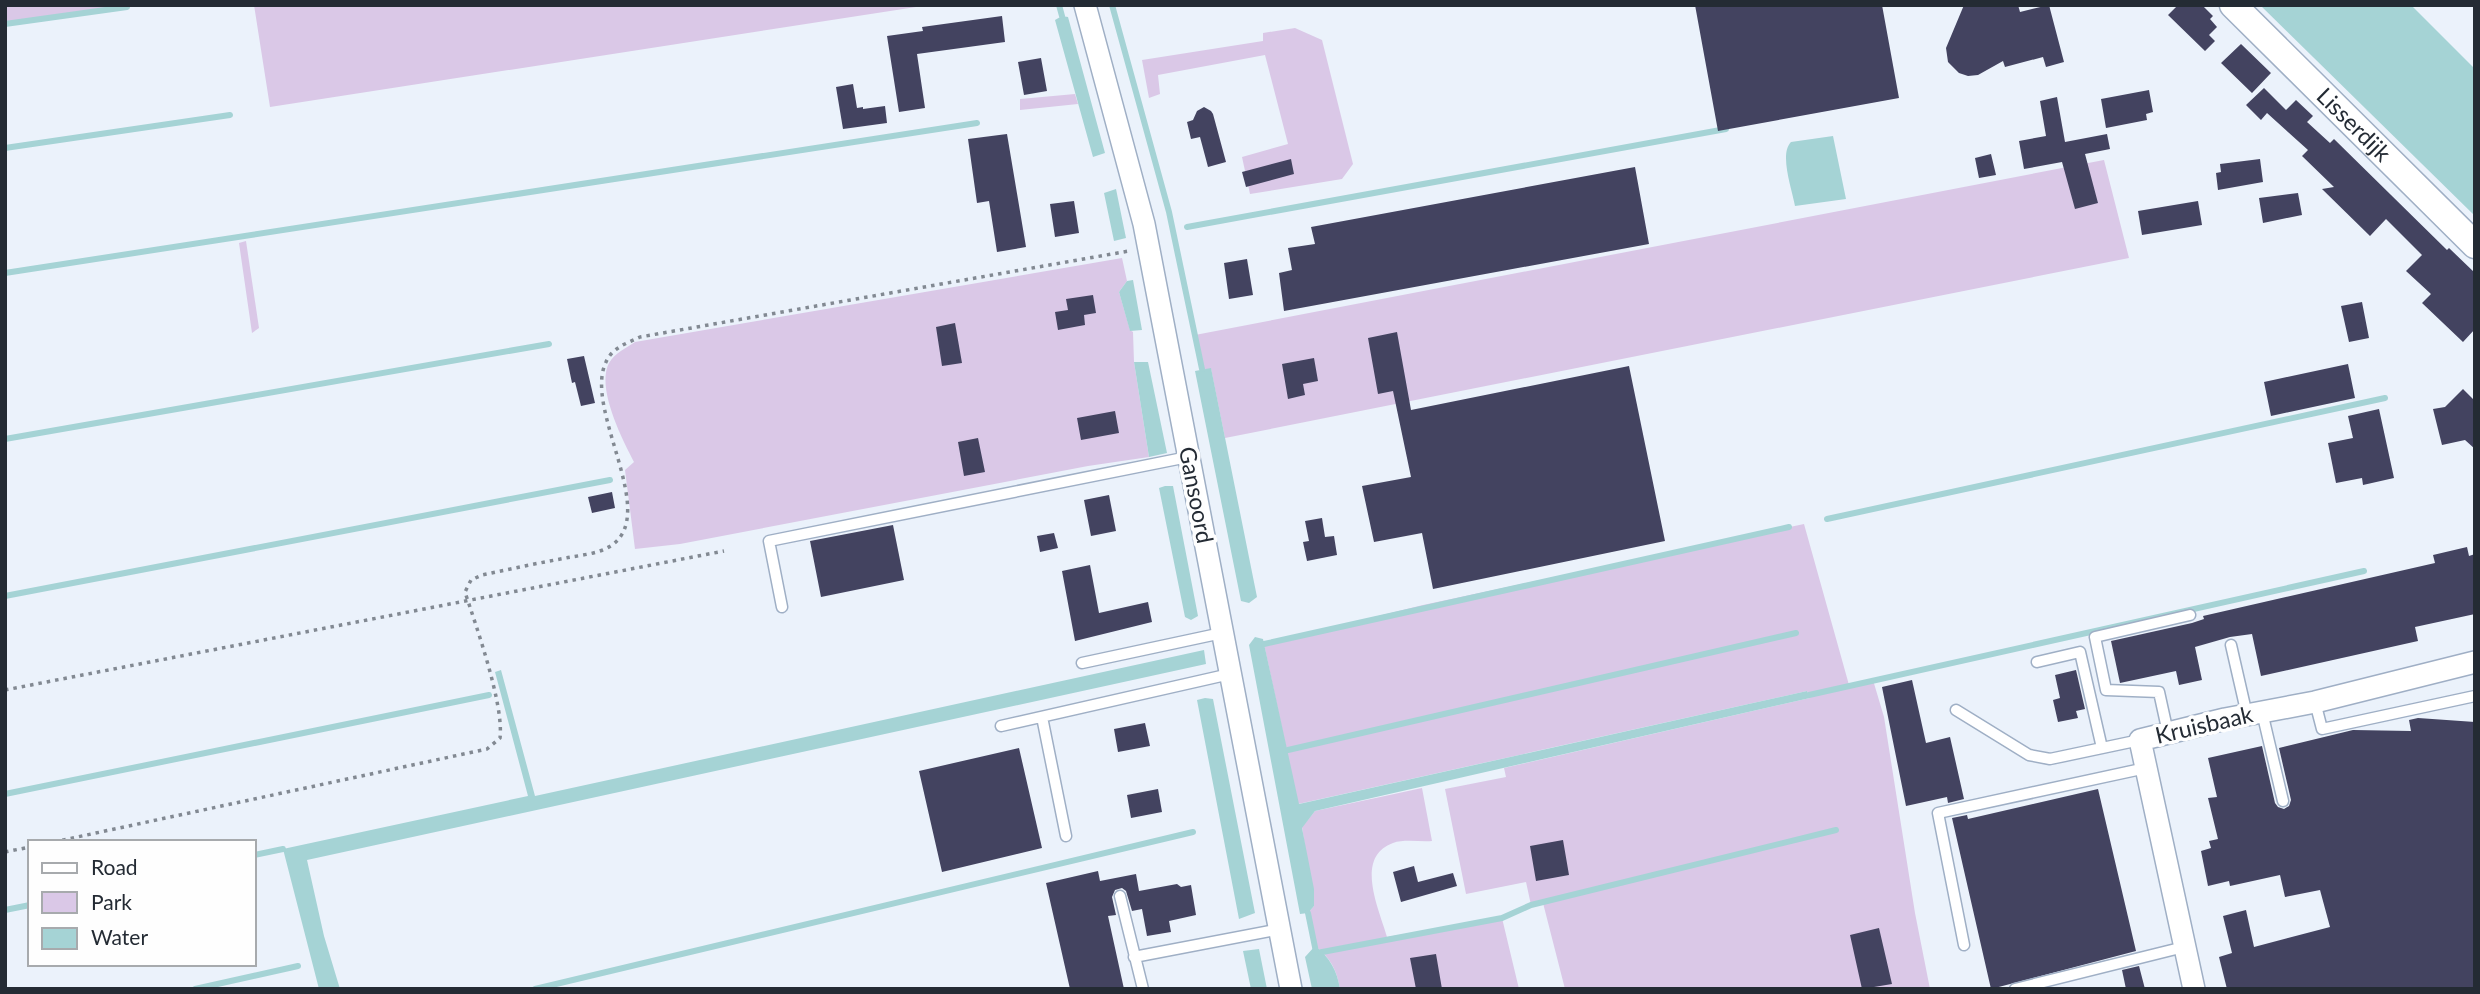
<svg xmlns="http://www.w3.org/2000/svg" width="2480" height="994" viewBox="0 0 2480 994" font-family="Lato,sans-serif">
<rect width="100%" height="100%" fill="#ebf2fb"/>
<!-- green -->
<path fill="#dac8e7" d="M5 5H138L5 24Z
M254 5H929L270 107Z
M1295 28 1322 40 1353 164 1342 179 1250 194 1242 157 1288 144 1265 55 1158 75 1160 94 1149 98 1142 60 1263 41V33Z
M1075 94 1078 104 1020 110V99Z
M2104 160 2129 258 1225 438 1211 369H1202L1195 335Z
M246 241 259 328 252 333 239 243Z
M1122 258 1127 281 1119 292 1130 330 1133 332 1134 362 1149 457 1088 466 680 544 635 549 625 470 634 462C622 439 596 388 609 363 615 353 626 348 635 342Z
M1804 524 1849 685 1873 680 1884 717 1915 913 1930 989H1565L1543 903 1531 905 1526 882 1466 894 1445 789 1506 777 1504 768 1810 698 1807 691 1298 804 1264 644 1423 605Z
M1422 788 1432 841C1420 842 1404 839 1393 843 1354 857 1379 909 1387 937L1502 918 1519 989H1340C1337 970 1330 957 1315 946L1308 913 1314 906 1302 827 1315 811Z"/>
<!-- water -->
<path fill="#a5d3d5" d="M2260 5H2411L2475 69V216Z
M1062 16 1068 17 1105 153 1093 157 1055 20Z
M1833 136 1846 199 1795 206C1792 189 1779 154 1791 142Z
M1116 189 1126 238 1114 241 1104 193Z
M1133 280 1142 330 1130 331 1119 292 1127 281Z
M1134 362H1148L1167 453 1149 457Z
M1211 368 1257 597 1249 603 1241 601 1195 371Z
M1165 486H1173L1198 616 1191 620 1185 617 1159 488Z
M1255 637 1263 639 1299 804 1807 691 1810 698 1315 811 1302 828 1314 889V906L1308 913 1300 914 1249 645Z
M1204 650 1206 664 307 860 324 936 340 989H319L283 849 528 796 495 672 501 670 535 796Z
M1205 698 1213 699 1255 913 1239 919 1197 700Z
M1315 946C1330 958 1337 970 1340 989H1312L1305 957Z
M1259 949 1267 989H1251L1243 951Z"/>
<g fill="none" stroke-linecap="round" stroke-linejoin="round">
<!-- stream -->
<path stroke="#a5d3d5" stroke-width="6" d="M1059 5 1062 16
M1112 5 1169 212 1202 369
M5 24 127 7
M5 148 230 115
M1187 227 1726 129
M5 273 977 123
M5 439 549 344
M1827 519 2385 398
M5 596 610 480
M1264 644 1789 527
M1809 695 2364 571
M1288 750 1796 633
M5 794 489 695
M254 855 283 849
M5 910 30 905
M1308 913 1316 952
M1317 953 1502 918 1531 905 1836 830
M195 989 298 966
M535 989 1193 832"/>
</g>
<!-- building -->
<path fill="#434360" d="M1695 5H1882L1899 98 1718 131Z
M1964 5H2018L2020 12 2049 5 2064 62 2046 67 2043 57 2005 67 2003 61 1978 75 1968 76 1959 73 1948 62 1946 48Z
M2178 5H2202L2213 16 2210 19 2217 27 2209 35 2215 41 2205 51 2168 15Z
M1002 16 1005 42 917 54 925 108 899 112 887 36 923 31 922 27Z
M2241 44 2271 73 2252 93 2221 63Z
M1041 58 1047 91 1024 95 1018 62Z
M853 84 857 108 863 107V109L885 106 887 123 843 129 836 87Z
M2264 88 2286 110 2296 100 2313 116 2307 122 2330 143 2334 139 2447 250 2449 248 2475 273V329L2463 342 2422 303 2431 294 2406 271 2422 255 2386 219 2370 236 2322 189 2334 187 2302 156 2308 150 2267 113 2261 120 2246 105Z
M2149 90 2153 112 2146 114 2147 120 2106 128 2101 99Z
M2057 97 2065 142 2107 134 2110 149 2085 154 2098 203 2075 209 2062 162 2024 169 2019 141 2046 136 2040 101Z
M1204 107 1211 111 1213 114 1226 162 1208 167 1200 137 1191 139 1187 122 1193 120 1197 111Z
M1007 134 1026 247 997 252 989 201 977 203 968 139Z
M1991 154 1996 175 1979 178 1975 158Z
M1291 159 1294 174 1246 187 1242 172Z
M2260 159 2263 182 2218 190 2216 173 2221 172 2220 164Z
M1635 167 1649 244 1284 311 1279 273 1292 270 1288 248 1315 244 1311 227Z
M2298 193 2302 215 2263 223 2259 198Z
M1074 201 1079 233 1055 237 1050 204Z
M2198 201 2202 225 2142 235 2138 211Z
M1247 259 1253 295 1229 299 1224 263Z
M1093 295 1096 313 1084 315 1085 325 1058 330 1055 312 1068 310 1066 299Z
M2362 302 2369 338 2349 342 2341 306Z
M955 323 962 363 942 366 936 327Z
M1397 332 1411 410 1629 366 1665 541 1433 589 1422 533 1374 542 1362 486 1411 477 1393 391 1378 394 1368 338Z
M584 356 595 403 581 406 575 382 572 383 567 359Z
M1314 358 1318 381 1303 384 1305 395 1288 399 1282 364Z
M2348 364 2355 398 2271 416 2264 382Z
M2463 389 2475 401V449L2465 440 2442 445 2433 409 2445 407Z
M2379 409 2394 478 2363 485 2362 478 2336 483 2328 443 2353 438 2348 416Z
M1115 411 1119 433 1081 440 1077 418Z
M978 438 985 472 964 476 958 442Z
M612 492 615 508 592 513 588 497Z
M1109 495 1116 531 1091 536 1084 500Z
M1322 518 1325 537 1334 536 1337 555 1307 561 1303 542 1309 541 1305 521Z
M893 525 904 580 821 597 810 541Z
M1054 533 1058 548 1040 552 1037 536Z
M2467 547 2469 556 2475 554V614L2415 627 2418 641 2261 676 2252 634 2230 637 2195 647 2202 680 2179 685 2176 671 2120 683 2111 641 2192 623 2204 619 2203 616 2435 563 2433 555Z
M1090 565 1099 613 1148 602 1152 622 1075 641 1062 571Z
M2076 670 2085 709 2076 711 2078 718 2058 722 2053 700 2060 698 2055 675Z
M1912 680 1926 743 1950 737 1964 799 1948 803 1947 797 1906 806 1882 687Z
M2418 718 2475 722V989H2227L2219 957 2232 953 2223 916 2246 910 2254 947 2330 927 2320 890 2285 897 2280 875 2230 886 2229 881 2208 886 2201 851 2211 848 2209 841 2218 839 2208 798 2217 797 2208 758 2262 746 2275 803 2278 807 2284 809 2289 806 2291 800 2279 748 2353 730 2411 731 2409 720Z
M1145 723 1150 746 1118 752 1114 729Z
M1019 748 1042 848 942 872 919 771Z
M1158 789 1162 812 1131 818 1127 795Z
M2098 789 2136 951 1991 989 1952 818 1967 815 1968 819Z
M1563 840 1569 875 1536 881 1530 846Z
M1414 866 1418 882 1453 873 1457 886 1401 902 1393 872Z
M1098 871 1100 881 1136 874 1139 891 1177 884 1181 887 1191 885 1196 915 1169 921 1171 932 1147 936 1142 909 1132 911 1126 891 1122 888 1115 890 1112 897 1116 915 1108 916 1124 989H1070L1046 883Z
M1879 928 1892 984 1862 989 1850 935Z
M1436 954 1442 989H1416L1410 958Z
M2139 966 2145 989H2126L2122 970Z"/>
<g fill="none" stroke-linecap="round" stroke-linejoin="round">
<!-- service casing -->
<g stroke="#9fafc5" stroke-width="13">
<path id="service" d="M782 607 769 541 1188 457
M2231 645 2247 715
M2037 662 2080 652 2102 748
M1082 663 1222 633
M2315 702 2322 729 2475 696
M1956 710 2029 755 2050 759 2140 740
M2262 712 2283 801
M1042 717 1066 836
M1001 726 1230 674
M2168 733 2159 692 2106 690 2095 637 2190 615
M1120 896 1143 989
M1964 945 1938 813 2146 768
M1134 957 1280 929
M2015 989 2184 947"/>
</g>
<!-- minor casing -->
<g stroke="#9fafc5" stroke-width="24">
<path id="minor" d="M1085 5 1144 224 1291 989
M2194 989 2140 740 2225 719 2315 702 2475 662"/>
</g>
<!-- tertiary casing -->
<g stroke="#9fafc5" stroke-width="29">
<g id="tertiary">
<path id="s1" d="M2233 5 2475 245"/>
</g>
</g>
<!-- path -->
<path stroke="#828992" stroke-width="3.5" stroke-dasharray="3.5 5" stroke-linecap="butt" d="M5 690 724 551
M54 842 487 749 500 738C504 704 476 626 465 592L471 580 482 575C510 569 538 563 566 558 581 555 599 554 612 545 659 512 583 409 606 362 612 348 627 343 640 337L1129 251
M5 852 30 847"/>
<!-- service -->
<use href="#service" stroke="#fff" stroke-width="10"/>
<!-- minor -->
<use href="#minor" stroke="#fff" stroke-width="21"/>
<!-- tertiary -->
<use href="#tertiary" stroke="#fff" stroke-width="26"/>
</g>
<g text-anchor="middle" stroke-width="7" stroke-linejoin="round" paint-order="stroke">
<!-- street labels -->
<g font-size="23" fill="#242b34" stroke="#fefefe">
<text dy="8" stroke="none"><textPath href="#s1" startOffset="170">Lisserdijk</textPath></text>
<text transform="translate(1196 495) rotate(79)" y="8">Gansoord</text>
<text transform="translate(2204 725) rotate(-13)" y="8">Kruisbaak</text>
</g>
</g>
<!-- border -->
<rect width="2480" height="994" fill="none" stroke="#242b34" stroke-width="14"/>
<!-- legend -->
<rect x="28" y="840" width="228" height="126" fill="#fefefe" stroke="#a7aaad" stroke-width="2"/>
<rect x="42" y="863" width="35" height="10" fill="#ffffff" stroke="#a7aaad" stroke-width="2"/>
<text x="91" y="875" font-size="21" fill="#242b34">Road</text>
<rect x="42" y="892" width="35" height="21" fill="#dac8e7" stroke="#a7aaad" stroke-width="2"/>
<text x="91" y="910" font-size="21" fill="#242b34">Park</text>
<rect x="42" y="928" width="35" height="21" fill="#a5d3d5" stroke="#a7aaad" stroke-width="2"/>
<text x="91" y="945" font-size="21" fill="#242b34">Water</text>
</svg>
